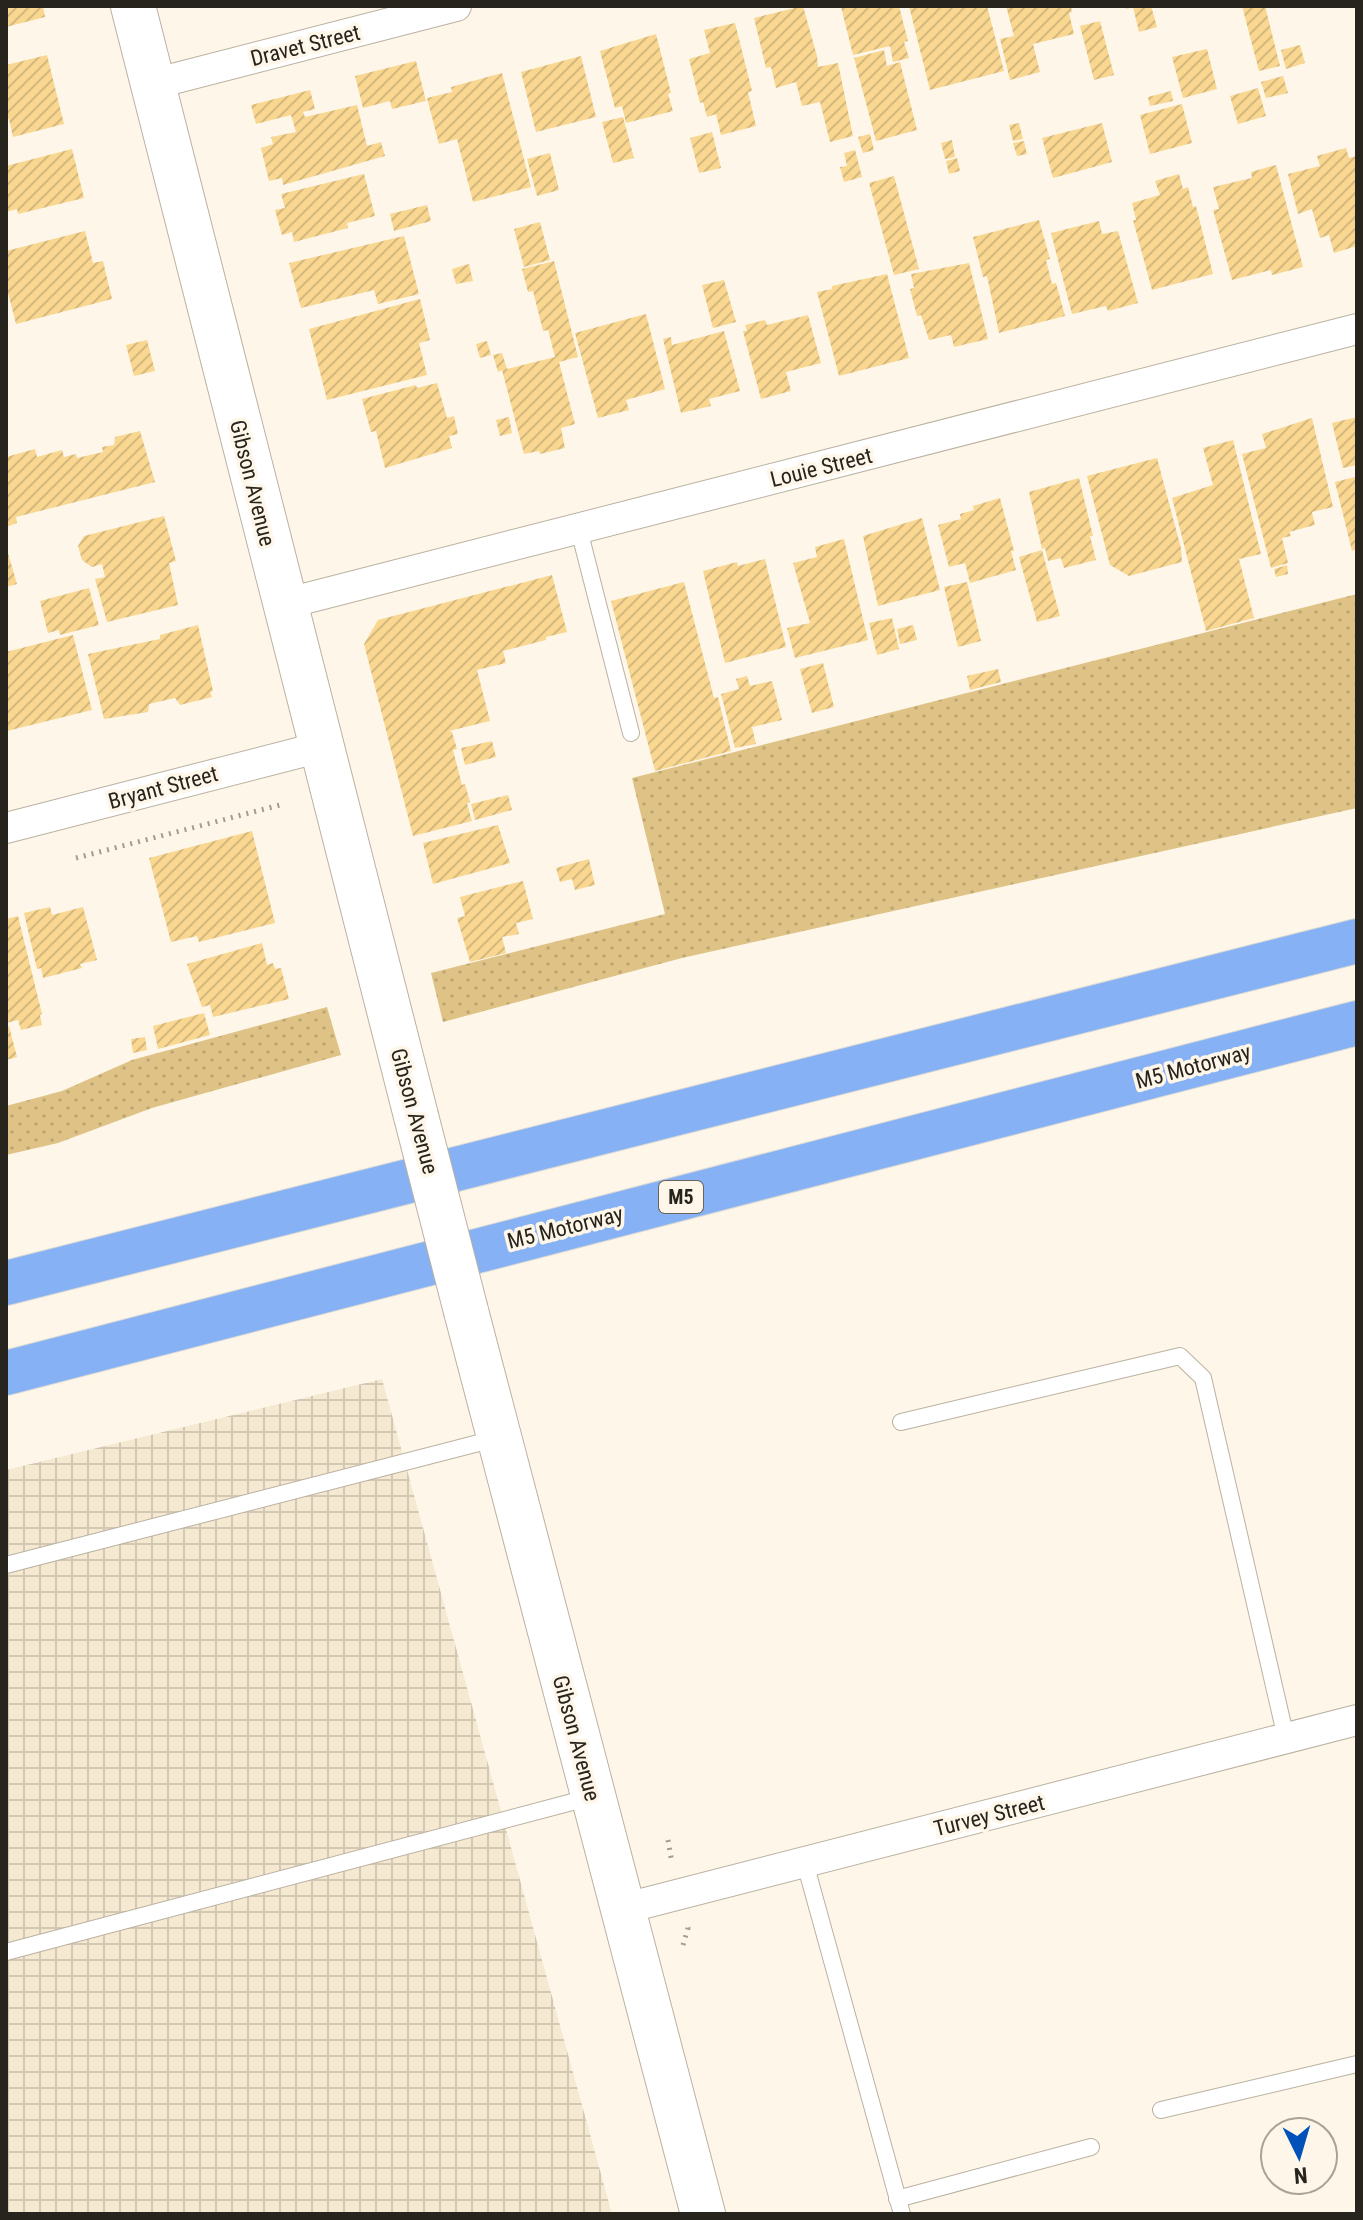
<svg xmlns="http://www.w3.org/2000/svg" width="1363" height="2220" viewBox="0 0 1363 2220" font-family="'Roboto Condensed',sans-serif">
<defs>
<pattern id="industrial-grid" width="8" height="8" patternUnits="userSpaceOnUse" patternTransform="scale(2)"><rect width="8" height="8" fill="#f6e9d1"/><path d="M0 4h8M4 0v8" fill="none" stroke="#d3c8b3"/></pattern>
<pattern id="grass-dots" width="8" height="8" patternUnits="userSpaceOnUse" patternTransform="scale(2)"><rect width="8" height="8" fill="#dfc286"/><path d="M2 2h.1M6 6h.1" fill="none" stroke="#bfa773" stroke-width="1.8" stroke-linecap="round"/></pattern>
<pattern id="building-hatch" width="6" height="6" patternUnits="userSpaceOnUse" patternTransform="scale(2)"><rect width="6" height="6" fill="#f9d791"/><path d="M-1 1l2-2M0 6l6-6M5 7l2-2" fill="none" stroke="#d5b87d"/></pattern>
</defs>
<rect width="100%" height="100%" fill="#fef7e9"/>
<!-- industrial -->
<path fill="url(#industrial-grid)" d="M382 1379 612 2214H6V1470Z"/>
<!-- grass -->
<path fill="url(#grass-dots)" d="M1357 594V808L682 958 443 1022 431 973 665 914 632 778Z
M327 1007 341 1055 152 1108 58 1143 6 1155V1106L62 1091 132 1060Z"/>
<!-- building -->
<path fill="url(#building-hatch)" d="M6 6H43L45 17 6 27Z
M803 6 817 56 818 67 838 63 853 136 830 142 820 102 802 106 796 82 776 88 771 67 766 68 754 18Z
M847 6H899L908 41 904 42 909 58 893 62 890 46 853 55 841 7Z
M909 6H987L1004 71 930 90Z
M1006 6H1071L1072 12 1069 13 1074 34 1033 44 1040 72 1010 80 1000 39 1014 36Z
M1125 6H1151L1157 27 1139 32 1133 7 1126 9Z
M1242 6H1265L1280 66 1259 71Z
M1100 21 1114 75 1094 80 1080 26Z
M735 23 752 91 748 92 756 126 721 135 716 114 707 117 703 102 700 103 689 59 710 53 704 30Z
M656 34 671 93 668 94 673 111 626 123 622 106 615 108 600 51Z
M1300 45 1305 63 1286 69 1281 50Z
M1207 49 1217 89 1183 98 1172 57Z
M884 50 887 66 900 62 917 130 876 141 854 58Z
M47 55 64 124 13 137 9 119H6V65Z
M581 56 596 117 536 132 521 72Z
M416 61 426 101 392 109 390 101 363 108 355 76Z
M502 73 531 187 473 202 457 139 439 144 427 98 452 92 451 87Z
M1283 76 1288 93 1266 98 1261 82Z
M1258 88 1266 116 1238 124 1230 96Z
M310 90 315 109 303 112 305 117 357 105 367 146 381 142 385 156 283 185 282 178 269 181 261 148 273 144 271 137 296 132 291 115 256 124 251 105Z
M1171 91 1173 101 1150 106 1148 97Z
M1182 104 1192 143 1150 154 1140 115Z
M623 117 634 158 613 163 602 122Z
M1019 123 1023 139 1013 141 1009 125Z
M1102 123 1112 162 1053 178 1042 138Z
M712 132 721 168 699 173 690 138Z
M870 134 874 150 863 153 858 137Z
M952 140 955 157 945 159 941 143Z
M1024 141 1027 154 1017 156 1013 143Z
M1346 148 1349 158 1357 156V246L1334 253 1329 235 1320 238 1312 209 1298 214 1288 174 1320 166 1317 156Z
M72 149 84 198 18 214 17 209 6 212V166Z
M855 150 862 177 844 182 840 167 847 166 844 153Z
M550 153 559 190 537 196 527 159Z
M957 158 960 171 949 174 946 161Z
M1276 165 1303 267 1272 275 1271 270 1232 280 1213 210 1219 209 1213 187 1252 178 1251 172Z
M364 174 375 216 347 223 348 228 294 242 292 232 282 235 275 210 285 208 281 194Z
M1179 174 1183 189 1188 187 1193 207 1196 206 1213 274 1152 290 1133 220H1136L1132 203 1160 195 1155 181Z
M894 176 919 269 894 275 869 183Z
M427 205 431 221 394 231 390 214Z
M1039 220 1050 259 1046 260 1052 284 1056 283 1065 316 999 333 987 276 983 277 973 237Z
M1099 221 1102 234 1118 231 1138 303 1108 311 1106 306 1072 314 1051 233Z
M540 222 550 260 524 267 514 229Z
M85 231 93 263 103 261 112 299 16 324 6 285V251Z
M404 236 419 294 378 304 374 290 301 308 289 263Z
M554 261 578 357 559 362 575 424 561 428 565 448 540 454 539 451 524 454 502 370 498 372 493 355 502 353 507 369 555 357 548 330 543 331 533 291 528 292 522 269Z
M969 263 988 339 954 347 951 335 929 340 921 315 917 316 910 289 914 288 911 274Z
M469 264 473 281 456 284 452 269Z
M887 274 909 358 839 376 817 292 832 289V286Z
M724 280 736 322 713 328 702 285Z
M420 299 430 340 419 343 427 375 327 400 309 329Z
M646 314 665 389 626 400 629 410 598 418 575 333Z
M808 315 821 363 786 372 791 391 761 399 743 331H747L745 325 765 320 767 325Z
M724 331 740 391 709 399 711 406 681 413 663 339 671 337 672 345Z
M147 340 155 371 134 376 126 345Z
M487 341 491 355 480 358 476 344Z
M437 383 447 418 454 416 458 434 449 436 452 448 385 468 376 431 371 432 362 399 416 385 417 388Z
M509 417 512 433 500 436 496 420Z
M1357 417V465L1343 468 1332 423Z
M1312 418 1333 507 1312 512 1315 525 1289 532 1291 536 1282 538 1288 563 1271 568 1242 454 1266 448 1262 434Z
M140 431 155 482 16 517 17 523 6 527V457L35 449 37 457 62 450 64 457 76 454 77 458 103 452 102 447 114 445 115 437Z
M1233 440 1261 554 1239 559 1254 618 1206 631 1172 498 1213 485 1203 448Z
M1157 458 1181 548 1182 562 1129 576 1110 565 1087 476Z
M1355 477 1357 549 1352 551 1335 482Z
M1079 478 1093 536H1090L1096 560 1064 568 1061 558 1048 561 1045 548 1042 549 1029 492Z
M1000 498 1014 551H1011L1016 570 970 583 965 563 949 567 938 525 961 519 960 514 974 510 973 506Z
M164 516 176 561 169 563 178 605 107 622 95 579 105 577 102 564 92 567 82 560 78 546 84 536Z
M922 518 940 590 878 606 863 536Z
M844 539 868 640 795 658 787 628 810 623 793 563 817 557 815 547Z
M6 546 17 584 6 587Z
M1042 550 1060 616 1037 622 1019 557Z
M765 559 786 647 725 663 703 571 737 562 738 566Z
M1287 565 1288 574 1276 577 1274 569Z
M552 575 567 632 546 637V640L503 651 506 663 477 670 490 721 449 731 452 732 457 749 453 750 462 785 465 784 470 802 467 803 472 821 413 836 364 644 378 620Z
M684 582 714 698 718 697 731 751 655 771 611 601Z
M967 582 981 641 958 647 944 587Z
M89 588 99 625 60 635 59 630 48 633 40 601Z
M892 618 899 649 877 655 869 623Z
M198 625 213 691 210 692 212 697 180 705 175 698 149 704 148 712 104 719 88 654 160 639V635Z
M913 625 917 640 900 644 897 629Z
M73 635 92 710 7 731 6 652Z
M823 663 834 707 812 713 800 669Z
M998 669 1001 682 970 690 967 676Z
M747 676 750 686 772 681 782 720 752 727 756 744 735 748 721 694 739 689 736 679Z
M492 741 496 757 465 765 461 748Z
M508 795 512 810 475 820 471 804Z
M498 825 510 863 433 884 423 843Z
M252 831 275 923 199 942 197 936 171 942 149 858Z
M589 859 595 885 575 890 572 879 560 882 556 868Z
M523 881 533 919 516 923 519 934 502 937 506 953 470 962 457 918 465 916 460 897Z
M50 907 52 915 83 907 97 960 80 964 82 968 43 978 41 968 37 969 24 913Z
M18 916 42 1014 40 1015 42 1025 21 1030 18 1020 6 1023V919Z
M262 943 267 965 273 963 275 969 281 968 289 999 213 1017 210 1005 202 1007 187 964Z
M204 1013 210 1035 158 1049 153 1026Z
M9 1026 17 1057 6 1060V1027Z
M145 1037 147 1050 133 1053 131 1039Z"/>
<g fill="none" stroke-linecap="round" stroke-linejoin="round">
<!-- service casing -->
<g stroke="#bab1a1" stroke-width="18">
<path id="service" d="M579 530 631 733
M901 1422 1180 1356 1203 1378 1286 1738
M6 1565 498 1438
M805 1863 902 2214
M6 1952 591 1797
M1161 2110 1357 2064
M897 2199 1091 2147"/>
</g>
<!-- minor casing -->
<g stroke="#bab1a1" stroke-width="32">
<path id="minor" d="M153 84 456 6
M284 604 1357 329
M6 828 321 747
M622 1909 1357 1720"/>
</g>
<!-- secondary casing -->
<g stroke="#bab1a1" stroke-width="46">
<path id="secondary" d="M133 6 416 1116
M466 1311 703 2214"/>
</g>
<!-- motorway casing -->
<g stroke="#d8d8d6" stroke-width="46">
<path id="motorway" d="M6 1283 1357 941
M6 1373 1357 1023"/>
</g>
<!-- path -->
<path stroke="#a29d92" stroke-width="5" stroke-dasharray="2 6" stroke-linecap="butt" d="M76 858 284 804
M668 1840 672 1863
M683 1945 688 1928 686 1923"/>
<!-- service -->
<use href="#service" stroke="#fff" stroke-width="16"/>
<!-- minor -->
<use href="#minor" stroke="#fff" stroke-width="30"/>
<!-- secondary -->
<use href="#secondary" stroke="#fff" stroke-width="44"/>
<!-- motorway -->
<use href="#motorway" stroke="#86b1f4" stroke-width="44"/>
<!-- secondary-bridge casing -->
<g stroke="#bab1a1" stroke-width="46" stroke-linecap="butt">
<path id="secondary-bridge" d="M416 1116 466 1311"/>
</g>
<!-- secondary-bridge -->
<use href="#secondary-bridge" stroke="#fff" stroke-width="44"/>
</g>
<g text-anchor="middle" stroke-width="7" stroke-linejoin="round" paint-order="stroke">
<!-- shield labels -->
<rect fill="#fef7e9" stroke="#68635b" stroke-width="2" x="659" y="1181" width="44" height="32" rx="6"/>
<g font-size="20" font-weight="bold" fill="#27241e">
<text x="681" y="1204">M5</text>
</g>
<!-- street labels -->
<g font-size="22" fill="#27241e" stroke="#fef7e9">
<text transform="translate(305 45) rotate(-14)" y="8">Dravet Street</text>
<text transform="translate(821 467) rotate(-14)" y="8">Louie Street</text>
<text transform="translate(253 483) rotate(76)" y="8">Gibson Avenue</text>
<text transform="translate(163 787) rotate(-15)" y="8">Bryant Street</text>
<text transform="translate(1193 1066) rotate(-15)" y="8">M5 Motorway</text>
<text transform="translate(415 1111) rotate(75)" y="8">Gibson Avenue</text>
<text transform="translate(565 1227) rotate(-14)" y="8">M5 Motorway</text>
<text transform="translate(577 1738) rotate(75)" y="8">Gibson Avenue</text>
<text transform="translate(989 1815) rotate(-14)" y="8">Turvey Street</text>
</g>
</g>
<!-- border -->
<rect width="1363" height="2220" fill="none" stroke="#27241e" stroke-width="16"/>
<!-- north arrow -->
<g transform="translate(1299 2156) rotate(175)"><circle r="38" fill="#fef7e9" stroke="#a8a398" stroke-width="2"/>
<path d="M0-6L14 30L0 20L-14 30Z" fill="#0052bb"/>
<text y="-12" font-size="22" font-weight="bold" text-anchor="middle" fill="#27241e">N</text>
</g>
</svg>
